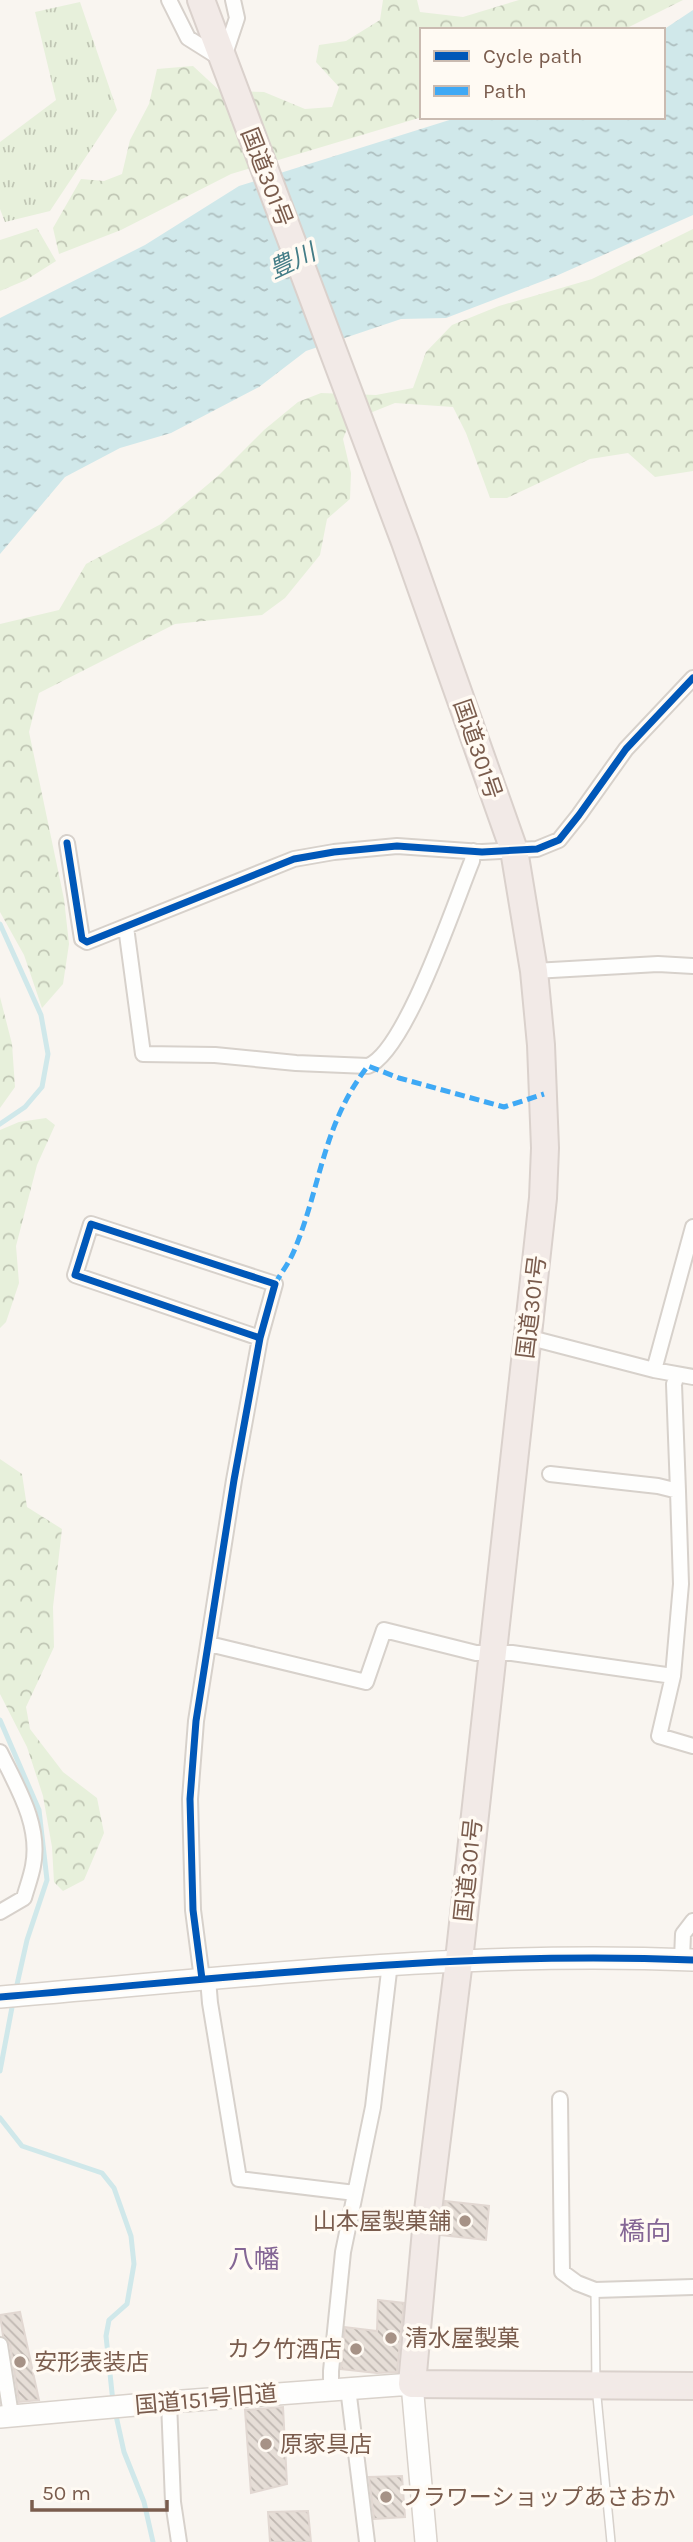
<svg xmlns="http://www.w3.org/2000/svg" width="693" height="2542" viewBox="0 0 693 2542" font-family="Karla,'Noto Sans JP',sans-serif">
<defs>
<pattern id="forest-crowns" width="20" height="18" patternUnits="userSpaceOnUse" patternTransform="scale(1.75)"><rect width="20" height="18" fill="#e7f0db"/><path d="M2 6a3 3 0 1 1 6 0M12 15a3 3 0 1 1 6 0" fill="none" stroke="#c0c6b4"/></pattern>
<pattern id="park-tufts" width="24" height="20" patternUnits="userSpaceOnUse" patternTransform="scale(1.75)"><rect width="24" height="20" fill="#e7f0db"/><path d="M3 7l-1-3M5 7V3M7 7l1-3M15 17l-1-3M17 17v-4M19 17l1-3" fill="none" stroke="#c0c6b4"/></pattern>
<pattern id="water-ripples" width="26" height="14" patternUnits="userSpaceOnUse" patternTransform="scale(1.75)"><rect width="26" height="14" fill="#d0e8ea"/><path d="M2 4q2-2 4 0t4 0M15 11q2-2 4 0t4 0" fill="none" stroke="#aebfc0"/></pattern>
<pattern id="building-back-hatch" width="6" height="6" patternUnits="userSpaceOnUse" patternTransform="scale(1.75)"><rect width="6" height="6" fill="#e6ded7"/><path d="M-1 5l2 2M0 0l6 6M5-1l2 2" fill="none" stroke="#bfb7b1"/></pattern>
</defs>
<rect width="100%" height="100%" fill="#f9f5f0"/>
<!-- forest -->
<path fill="url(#forest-crowns)" d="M383 0H417L420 12 463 17 519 0H683L623 30H422V117L231 174 121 230 59 254 53 228 81 179 104 181 122 174 130 140 149 104 157 69 193 66 220 91 264 92 305 109 332 107 339 87 316 62 319 45 346 41 380 20Z
M37 228 56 261 26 280 0 291V240Z
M693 229V471L655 477 628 453 590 459 507 498H490L466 433 453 407 395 403 350 421 343 439 351 473 350 499 327 519 320 555 285 598 262 615 175 624 39 693 29 732 64 899 69 944 63 984 42 1008 24 955 0 912V624L59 610 86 564 161 524 219 475 264 430 298 402 321 393 376 395 413 388 426 352 452 325 499 306 592 279Z
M0 997 12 1044 15 1087 0 1108Z
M46 1118 55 1125 37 1165 16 1246 19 1283 6 1322 0 1328V1130L19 1122Z
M0 1459 22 1474 27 1507 62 1529 53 1607 54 1647 26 1707 30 1729 63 1772 97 1798 104 1833 84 1880 63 1891 54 1882 52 1847 43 1796 27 1747 0 1694Z"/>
<!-- park -->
<path fill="url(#park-tufts)" d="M80 2 117 110 50 211 5 222 0 209V142L56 100 35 12Z"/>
<!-- water -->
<path fill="url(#water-ripples)" d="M693 10V215L556 276 446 318 401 319 306 351 259 387 171 433 120 448 65 477 0 554V318L145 245 239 186 459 117H663V30Z"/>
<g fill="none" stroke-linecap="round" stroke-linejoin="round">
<!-- stream -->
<path stroke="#d0e8ea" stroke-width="5" d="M0 924 41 1015 48 1054 42 1087 25 1107 0 1124
M0 1720 39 1810 47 1880 27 1940 16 1989
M0 2071 13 2002
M0 2118 22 2146 102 2173 114 2188 131 2236 134 2264 127 2304 109 2320 106 2336 113 2402
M115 2411 124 2452 144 2502 153 2542"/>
</g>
<!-- building -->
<path fill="url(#building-back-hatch)" stroke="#e2d8d2" stroke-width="2" d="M445 2201 489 2206 486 2240 441 2235Z
M378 2300 404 2303 397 2372 377 2373 341 2369 345 2327 377 2331Z
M20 2312 39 2400 19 2402 10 2344 3 2336 0 2315Z
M283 2407 287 2484 251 2493 245 2410Z
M402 2476 405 2517 374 2519 369 2477Z
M308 2511 311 2542H270L268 2512Z"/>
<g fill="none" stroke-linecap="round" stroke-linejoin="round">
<!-- lane casing -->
<g stroke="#d7d1cb" stroke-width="10">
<path id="lane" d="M595 2290 596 2386 611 2542"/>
</g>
<!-- street casing -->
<g stroke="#d7d1cb" stroke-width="18">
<path id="street" d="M169 0 188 38 223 60 237 18 233 0
M67 843 82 939 87 942 294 859 334 852 397 846 482 852 537 849 559 840 579 815 626 749 693 678
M126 927 143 1054 215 1055 296 1063 368 1066C406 1051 455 902 472 861L473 851
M534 971 658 964 693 966
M527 1337 654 1370 693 1377
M654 1370 693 1227
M550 1474 658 1486 678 1491 674 1384 677 1375
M678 1491 681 1584 673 1676 659 1736 693 1746
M209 1644 366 1682 384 1630 476 1653H512L673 1676
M0 1752C17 1787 41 1825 33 1866 31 1877 27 1887 24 1898L0 1912
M682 1959 683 1934 693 1921
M202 1979 193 1910 190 1799 196 1721 234 1480 260 1338 275 1284 91 1224 75 1275 260 1338
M208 1979 210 2003 239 2179 355 2193
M560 2099 562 2272 577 2283 595 2290 693 2287
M0 2345 11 2415
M348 2388 367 2542
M331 2389V2371L343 2252 373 2107 390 1963
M169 2402 173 2502 179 2542"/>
</g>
<!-- secondary casing -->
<g stroke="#d9d2cb" stroke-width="24">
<path id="secondary" d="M0 1997C231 1978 461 1950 693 1960
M0 2417 169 2402 412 2384 426 2542"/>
</g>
<!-- highway casing -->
<g stroke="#dad1cc" stroke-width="30">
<path id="highway" d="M201 0 405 542 514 850 534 971 541 1045 545 1148 543 1198 459 1960 427 2219 412 2384 693 2386"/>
</g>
<!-- lane -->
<use href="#lane" stroke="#fefefd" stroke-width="7"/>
<!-- street -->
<use href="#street" stroke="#fefefd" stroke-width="14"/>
<!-- secondary -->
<use href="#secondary" stroke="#fefefd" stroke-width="21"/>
<!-- highway -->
<use href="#highway" stroke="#f2eae7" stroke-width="26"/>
<!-- quiet -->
<path stroke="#3fa9f5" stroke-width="5" stroke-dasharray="10 5" stroke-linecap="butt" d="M275 1284C281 1273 289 1263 294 1251 321 1187 322 1125 368 1066L399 1078 504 1107 544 1094"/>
<!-- cycleway casing -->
<g stroke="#fffaf3" stroke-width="11">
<path id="cycleway" d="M67 843 82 939 87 942 294 859 334 852 397 846 482 852 537 849 559 840 579 815 626 749 693 678
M202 1979 193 1910 190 1799 196 1721 234 1480 260 1338 275 1284 91 1224 75 1275 260 1338
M0 1997C231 1978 461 1950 693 1960"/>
</g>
<!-- cycleway -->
<use href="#cycleway" stroke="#0057b8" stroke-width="7"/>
</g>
<!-- markers -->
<g fill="#a69286" stroke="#fffaf3" stroke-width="2.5">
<circle cx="465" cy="2221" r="7"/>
<circle cx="391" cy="2338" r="7"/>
<circle cx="356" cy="2349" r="7"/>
<circle cx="20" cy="2362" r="7"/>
<circle cx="266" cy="2444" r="7"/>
<circle cx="386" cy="2497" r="7"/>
</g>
<g text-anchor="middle" stroke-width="7" stroke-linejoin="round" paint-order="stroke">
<!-- street labels -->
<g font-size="23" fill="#7a5c4d" stroke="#fffaf3">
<text transform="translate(267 177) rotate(69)" y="8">国道301号</text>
<text transform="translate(478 749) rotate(71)" y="8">国道301号</text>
<text transform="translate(531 1307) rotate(-83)" y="8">国道301号</text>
<text transform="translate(468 1870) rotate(-84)" y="8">国道301号</text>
<text transform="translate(206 2399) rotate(-5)" y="8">国道151号旧道</text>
</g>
<!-- poi labels -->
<g font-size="23" fill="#7a5c4d" stroke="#fffaf3" text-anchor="start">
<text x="451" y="2229" text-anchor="end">山本屋製菓舗</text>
<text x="405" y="2346">清水屋製菓</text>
<text x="342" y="2357" text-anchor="end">カク竹酒店</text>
<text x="34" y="2370">安形表装店</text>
<text x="280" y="2452">原家具店</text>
<text x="400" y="2505">フラワーショップあさおか</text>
</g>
<!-- water labels -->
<g font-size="24" font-style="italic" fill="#437c86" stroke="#fffaf3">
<text transform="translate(292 261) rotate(-25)" y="8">豊川</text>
</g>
<!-- quarter labels -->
<g font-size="26" fill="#846695" stroke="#fffaf3">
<text x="645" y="2240">橋向</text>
<text x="254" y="2268">八幡</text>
</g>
</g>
<!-- legend -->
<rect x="420" y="28" width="245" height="91" fill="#fffaf3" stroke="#cabbb1" stroke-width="2"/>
<rect x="434" y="51" width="35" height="10" fill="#0057b8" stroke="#cabbb1" stroke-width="2"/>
<text x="483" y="63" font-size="21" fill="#7a5c4d">Cycle path</text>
<rect x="434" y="86" width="35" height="10" fill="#3fa9f5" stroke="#cabbb1" stroke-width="2"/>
<text x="483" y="98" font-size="21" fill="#7a5c4d">Path</text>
<!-- scale -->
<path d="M32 2500v10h135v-10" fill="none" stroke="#7a5c4d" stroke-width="3.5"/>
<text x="42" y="2500" font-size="21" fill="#7a5c4d" stroke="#fffaf3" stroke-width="5" paint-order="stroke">50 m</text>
</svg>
